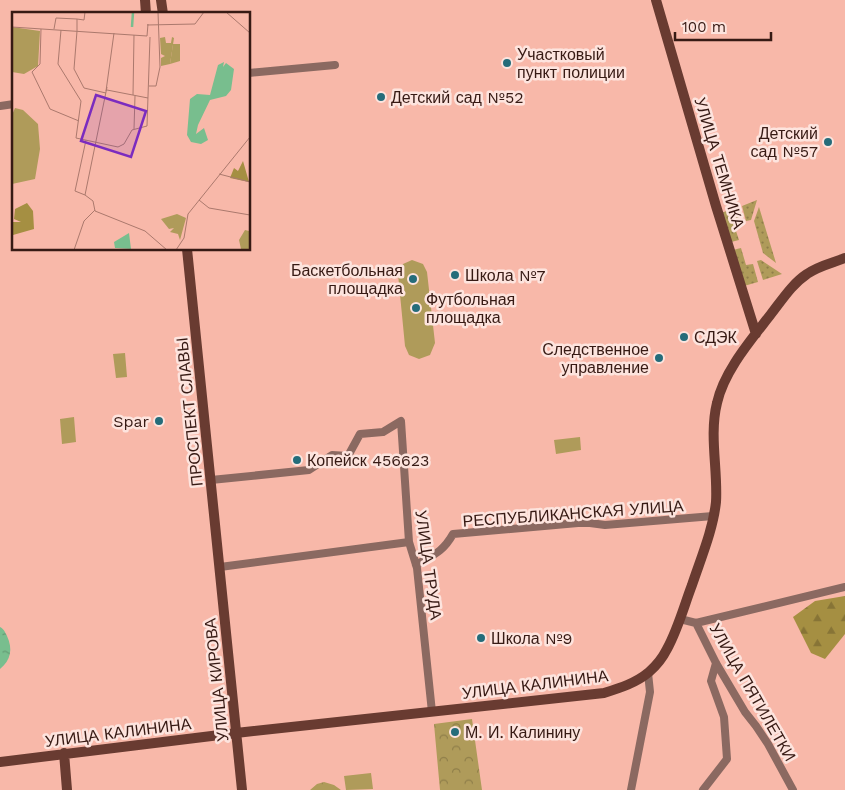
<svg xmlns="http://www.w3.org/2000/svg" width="845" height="790" viewBox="0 0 845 790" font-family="'Work Sans',sans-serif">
<defs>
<pattern id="grass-dots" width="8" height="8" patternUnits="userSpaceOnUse" patternTransform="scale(1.25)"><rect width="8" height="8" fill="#af9b5a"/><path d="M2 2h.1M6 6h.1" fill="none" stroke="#8f7e49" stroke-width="1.8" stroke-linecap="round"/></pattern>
<pattern id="forest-firs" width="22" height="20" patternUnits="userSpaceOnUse" patternTransform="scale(1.25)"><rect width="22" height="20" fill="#a58f42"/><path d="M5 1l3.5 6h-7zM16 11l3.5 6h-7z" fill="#877436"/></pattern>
<pattern id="park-crowns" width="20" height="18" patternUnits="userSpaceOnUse" patternTransform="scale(1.25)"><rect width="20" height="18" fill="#af9b5a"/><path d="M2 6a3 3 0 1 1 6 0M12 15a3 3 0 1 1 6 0" fill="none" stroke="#8f7e49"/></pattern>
<pattern id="water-ripples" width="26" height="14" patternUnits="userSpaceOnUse" patternTransform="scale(1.25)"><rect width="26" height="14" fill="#78be8e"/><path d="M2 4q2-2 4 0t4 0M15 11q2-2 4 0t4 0" fill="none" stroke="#639a73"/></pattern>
</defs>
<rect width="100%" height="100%" fill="#f8b8a9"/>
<!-- grass -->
<path fill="url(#grass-dots)" d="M757 200 751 220 746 221 742 206Z
M759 207 776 263 763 253 754 221Z
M735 208 741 223 734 225 739 240 731 242 721 213Z
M741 248 746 265 753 264 758 282 744 286 733 250Z
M761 260 782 274 763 280 757 261Z"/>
<!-- forest -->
<path fill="url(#forest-firs)" d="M845 596V634L825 659 811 653 793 617 815 601Z"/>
<!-- park -->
<path fill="url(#park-crowns)" d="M472 719 482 790H440L434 724Z
M324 782 334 785 341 790H310L317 784Z"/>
<!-- pitch -->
<path fill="#af9b5a" d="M412 260 423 264 427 272 435 343 430 355 419 359 409 355 405 346 398 274 403 264Z
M125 353 127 377 116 378 113 354Z
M74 417 76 442 62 444 60 419Z
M580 437 581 450 556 454 554 440Z
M371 773 373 789 346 790 344 776Z"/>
<!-- water -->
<path fill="url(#water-ripples)" d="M0 627C4 629 5 632 7 636 13 649 11 660 0 669Z"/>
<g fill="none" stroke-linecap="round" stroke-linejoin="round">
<!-- street -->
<path stroke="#8b6961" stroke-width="8" d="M249 73 335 65
M0 106 14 104
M211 480 309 470 332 455 348 456 360 434 383 432 401 421 409 542 417 568 432 712
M416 565C433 555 443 552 453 534L578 523H590L605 525 713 516
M220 567 409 542
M680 619 696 623 716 663 745 712 756 726 768 744 793 790
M696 623 845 587
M631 790 650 692 648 673
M703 790 727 759 724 717 711 681 716 663"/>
<!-- secondary -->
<path stroke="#693b31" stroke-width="10" d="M145 0 146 14
M161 0 163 14
M656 0 716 206 756 334
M187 249 242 790
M64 753 67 790
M0 762 236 733 604 693C620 688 636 683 649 672 656 666 663 657 667 649 678 629 684 606 692 585 701 558 713 530 716 502 718 470 709 435 717 403 724 371 751 340 771 314 782 300 792 284 807 274 818 266 832 263 845 258"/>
</g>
<!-- markers -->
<g fill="#256c7a" stroke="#fde4de" stroke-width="2">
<circle cx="507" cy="63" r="5"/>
<circle cx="381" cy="97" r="5"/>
<circle cx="828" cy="142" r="5"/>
<circle cx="455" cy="275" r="5"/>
<circle cx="413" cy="279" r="5"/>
<circle cx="416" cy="308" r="5"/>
<circle cx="684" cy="337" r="5"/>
<circle cx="659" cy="358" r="5"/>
<circle cx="159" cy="421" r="5"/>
<circle cx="297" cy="460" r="5"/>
<circle cx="481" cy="638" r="5"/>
<circle cx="455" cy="732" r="5"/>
</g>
<g text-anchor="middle" stroke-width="5" stroke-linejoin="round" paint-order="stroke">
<!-- poi labels -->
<g font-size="16" fill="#371a14" stroke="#fde4de" text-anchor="start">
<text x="517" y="60">Участковый<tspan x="517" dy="18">пункт полиции</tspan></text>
<text x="391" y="103">Детский сад №52</text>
<text x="818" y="139" text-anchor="end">Детский<tspan x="818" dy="18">сад №57</tspan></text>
<text x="403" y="276" text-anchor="end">Баскетбольная<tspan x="403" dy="18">площадка</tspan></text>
<text x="465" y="281">Школа №7</text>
<text x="426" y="305">Футбольная<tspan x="426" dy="18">площадка</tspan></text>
<text x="694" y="343">СДЭК</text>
<text x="649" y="355" text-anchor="end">Следственное<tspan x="649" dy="18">управление</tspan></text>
<text x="149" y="427" text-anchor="end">Spar</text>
<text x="307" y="466">Копейск 456623</text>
<text x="491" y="644">Школа №9</text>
<text x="465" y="738">М. И. Калинину</text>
</g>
<!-- street labels -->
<g font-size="16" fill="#371a14" stroke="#fde4de">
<text transform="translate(720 163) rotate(73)" y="6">УЛИЦА ТЕМНИКА</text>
<text transform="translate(189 412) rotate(-96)" y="6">ПРОСПЕКТ СЛАВЫ</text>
<text transform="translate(573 513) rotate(-4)" y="6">РЕСПУБЛИКАНСКАЯ УЛИЦА</text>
<text transform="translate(429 565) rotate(82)" y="6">УЛИЦА ТРУДА</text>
<text transform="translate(216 680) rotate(-96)" y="6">УЛИЦА КИРОВА</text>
<text transform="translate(535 684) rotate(-7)" y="6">УЛИЦА КАЛИНИНА</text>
<text transform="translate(753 692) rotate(60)" y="6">УЛИЦА ПЯТИЛЕТКИ</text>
<text transform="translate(118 732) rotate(-7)" y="6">УЛИЦА КАЛИНИНА</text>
</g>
</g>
<!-- overview -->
<g transform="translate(12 12)">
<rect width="238" height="238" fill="#f8b8a9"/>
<path d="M3 96 11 98 26 112 28 137 23 167 0 172V103ZM233 218 237 219V237H229L227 228Z" fill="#af9b5a"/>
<path d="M231 149 237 170 218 166 222 156 226 159ZM15 191 21 199 22 217 1 223 0 210H9L2 207 3 197Z" fill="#a58f42"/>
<path d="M165 202 174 206 168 228 166 222 158 220 162 216 157 217 149 207Z" fill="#af9b5a"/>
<path d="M0 15 28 19 26 54 12 62 0 60ZM153 25 154 31H159L160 25 162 26 158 52 149 54V46L153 44 149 42 148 26Z" fill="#af9b5a"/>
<path d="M161 32H168V49L158 52Z" fill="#af9b5a"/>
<path d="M212 50 211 55 214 51 222 57 219 78 214 84 198 88 186 113 184 122 192 116 196 128 189 132 179 130 175 123 178 87 185 82 198 83 206 53ZM117 221 119 237 103 236 102 230Z" fill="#78be8e"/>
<path fill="none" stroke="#78be8e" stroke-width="2.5" d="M120 15 121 0"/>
<path fill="none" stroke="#ab796d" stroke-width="1" d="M214 0 238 21M135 13 183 12 192 0M0 15 135 24 136 12M29 17 28 52 20 60 38 97 67 109M42 17 44 6 65 7M49 18 46 52 69 89 64 126 106 135 112 132 120 118 135 114 138 25M65 19 62 57 72 76 94 81M65 19V7L72 8 73 0M137 74H144L148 55 146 0M95 75 73 183 81 189 83 199 133 219 155 238M95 78 136 86M94 79 102 21M121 83 122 23M122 117 123 84M207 162 238 170M73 183 63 179 74 128M187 188 197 196 238 203M62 238 72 209 83 198M164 238 172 226 176 202 238 125"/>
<path fill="#7b2cbf" fill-opacity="0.15" stroke="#7b2cbf" stroke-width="2.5" d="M84 83 134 99 119 145 69 129Z"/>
<rect width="238" height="238" fill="none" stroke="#371a14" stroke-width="2.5"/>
</g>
<!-- scale -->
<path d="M675 32v8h96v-8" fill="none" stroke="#371a14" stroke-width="2.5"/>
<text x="682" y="32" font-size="15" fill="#371a14" stroke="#fde4de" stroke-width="4" paint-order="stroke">100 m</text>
</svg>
